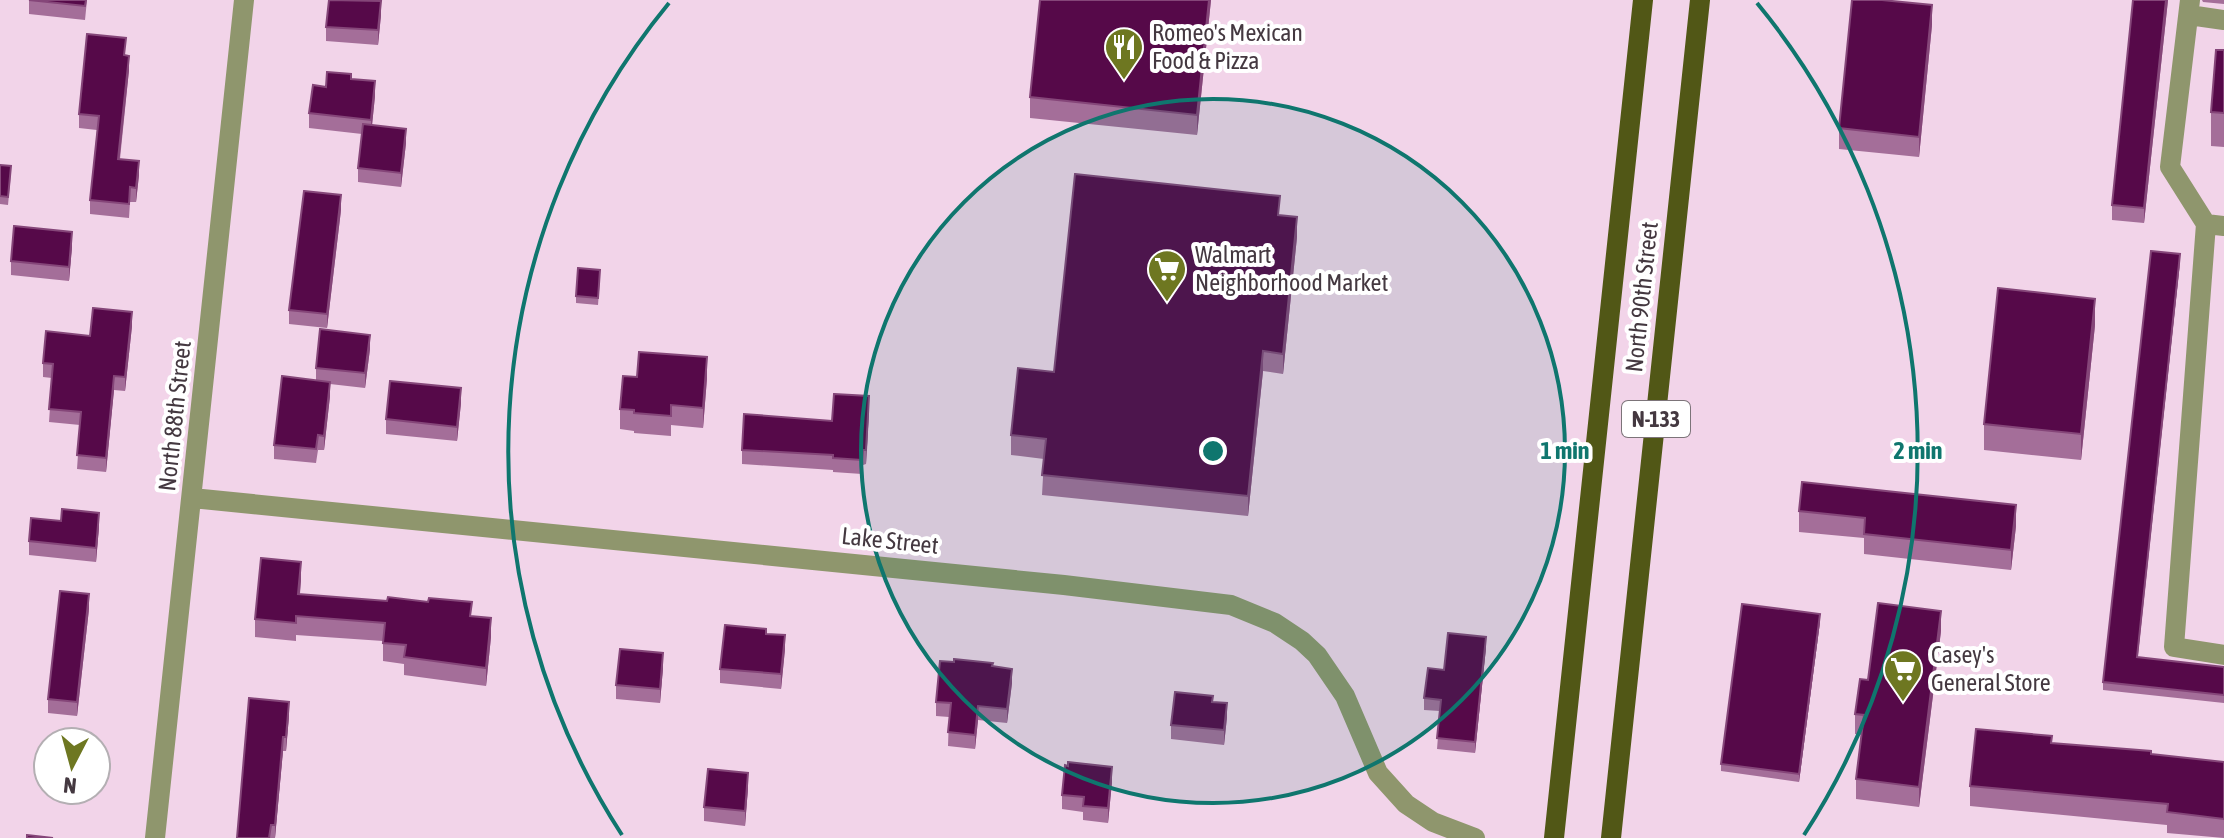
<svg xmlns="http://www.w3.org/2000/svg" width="2224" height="838" viewBox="0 0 2224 838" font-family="'Asap Condensed',sans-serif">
<rect width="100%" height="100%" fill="#f2d4e9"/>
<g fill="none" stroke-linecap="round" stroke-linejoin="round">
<!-- minor -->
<path stroke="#8f966d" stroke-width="20" d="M2190 0 2170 167 2206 224
M2189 15 2224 20
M2224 226 2206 224 2174 647 2224 655
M192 498 1064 585 1231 605 1275 623 1302 641 1317 655 1345 696 1378 773 1406 804 1433 822 1475 838
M155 838 244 0"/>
<!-- major -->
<path stroke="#515716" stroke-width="20" d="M1554 838 1643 0
M1611 838 1700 0"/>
</g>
<!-- wall -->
<path fill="#a46e99" d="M29 0H87L85 20 29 14Z
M1040 0H1211L1197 135 1030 118V97Z
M2133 0H2168L2144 223 2112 220V205Z
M2202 0H2224V4L2203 2Z
M381 15 378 45 326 41V27Z
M1932 25 1919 157 1839 149V128Z
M2224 50V147L2211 146V112Z
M126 56 129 70 120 159 139 175 136 202H130L129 218 90 214V200L97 130 79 128V114Z
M351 79 375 96 372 125 406 143 401 187 358 182V168L362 134 309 128V113L326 87Z
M0 165 11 173 8 205 0 204Z
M341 210 327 328 289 324V310Z
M1280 215 1297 237 1283 374 1263 371 1248 516 1042 495 1044 459 1011 455V435L1054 372Z
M72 247 69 281 11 275V261Z
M2180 262 2137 657 2224 667V703L2103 690V682Z
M600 278 598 305 576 303V296Z
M2095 325 2081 460 1984 450V424Z
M132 326 125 391 114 390 106 472 77 469 80 425 49 422 52 378 43 377V363L90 336Z
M370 349 365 388 330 384V396L324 450H318L316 463 274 459V445L316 380V368Z
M637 377 707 378 703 428 671 425V436L634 433V431L620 429V409Z
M461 403 457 441 386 434V419Z
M869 411 866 464 863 465 862 474 833 472V470L742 464V450L832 421Z
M1799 511 2016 526 2011 570 1864 554V538L1799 532Z
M99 527 96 562 29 555V541Z
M301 580 300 594 472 616 491 637 486 686 404 675V664L383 661V641L296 635V641L255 637V619Z
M89 609 77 716 48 713V699Z
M1820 622 1799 782 1721 771V764Z
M1941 631 1919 807 1856 799V779L1861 735 1855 734V714L1868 680Z
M1486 648 1475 753 1437 749 1440 711 1424 710V698L1444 670Z
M785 649 781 689 720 683V669Z
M993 666 1012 683 1007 723 978 720 975 749 948 746 949 717 936 716V702Z
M663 668 660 703 616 699V685Z
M1213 702 1227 717 1224 745 1171 739V725Z
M289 716 286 751H283L275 838H237Z
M2052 743 2224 762V838L2167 833V825L1970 806V786Z
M1112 782 1108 823 1083 820V812L1062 809V795Z
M748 788 745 826 704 821V807Z"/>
<!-- shaded-wall -->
<path fill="#854679" d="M1209 0H1211L1197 135V115Z
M2166 0H2168L2144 223V208Z
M381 1V15L378 45V30Z
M1932 5V25L1919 157V137Z
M129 56V70L118 173V159Z
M375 81V96L371 135V120Z
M406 129V143L401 187V173Z
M139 161V175L136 202V188Z
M341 195V210L327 328V314Z
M1297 217V237L1283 374V354Z
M72 232V247L69 281V267Z
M2180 254V262L2137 664V657Z
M2095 299V325L2081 460V434Z
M132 312V326L125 391V377Z
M370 335V349L365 388V373Z
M1263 351V371L1248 516V496Z
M707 357V378L703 428V408Z
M114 376V390L106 472V458Z
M330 382V396L324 450V436Z
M461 388V403L457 441V427Z
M869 396V411L866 464V450Z
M2016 505V526L2011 570V550Z
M99 513V527L96 562V548Z
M301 562V580L298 613V594Z
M89 594V609L77 716V702Z
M1941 611V631L1919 807V787Z
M1820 614V622L1799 782V774Z
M491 618V637L486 686V668Z
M785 635V649L781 689V674Z
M1486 637V648L1475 753V742Z
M663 653V668L660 703V689Z
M1012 669V683L1007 723V709Z
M289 702V716L286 751V737Z
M1227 703V717L1224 745V730Z
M978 706V720L975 749V735Z
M283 737V751L275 838V825Z
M1112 767V782L1108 823V808Z
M748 773V788L745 826V811Z"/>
<!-- building -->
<path fill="#560949" stroke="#854679" stroke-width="2" d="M29 0H86L85 6Z
M329 0 381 1 378 30 326 27Z
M1040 0H1209L1197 115 1030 97Z
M1852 0H1882L1932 5 1919 137 1839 128Z
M2133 0H2166L2144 208 2112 205Z
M87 34 126 38 124 55 129 56 118 159 139 161 136 188 130 187 129 204 90 200 99 116 79 114Z
M2216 50H2224V113L2211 112Z
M327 72 351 74V79L375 81 371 120 309 113 313 85 326 87Z
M363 124 406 129 401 173 358 168Z
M0 165 11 166 8 197 0 196Z
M1075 174 1280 196 1278 215 1297 217 1283 354 1263 351 1248 496 1042 475 1046 439 1011 435 1018 368 1054 372Z
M304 191 341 195 327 314 289 310Z
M14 226 72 232 69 267 11 261Z
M2151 251 2180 254 2137 657 2224 667V695L2103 682Z
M578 268 600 270 598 298 576 296Z
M1998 288 2095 299 2081 434 1984 424Z
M93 308 132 312 125 377 114 376 106 458 77 455 81 412 49 409 53 364 43 363 46 331 90 336Z
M320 329 370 335 365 373 316 368Z
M639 352 707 357 703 408 671 405V416L634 413V410L620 409 623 376 637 377Z
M282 376 330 382 324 436 318 435 316 449 274 445Z
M390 381 461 388 457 427 386 419Z
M834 394 869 396 866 450H863L862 460 833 458V455L742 450 744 414 832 421Z
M1802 482 2016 505 2011 550 1864 534 1865 518 1799 511Z
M62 509 99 513 96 548 29 541 31 518 61 521Z
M261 558 301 562 298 594 387 601 388 597 428 602 429 598 472 602 470 616 491 618 486 668 404 657 406 645 383 643 385 623 296 616V623L255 619Z
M60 591 89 594 77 702 48 699Z
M1878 603 1941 611 1919 787 1856 779 1864 715 1855 714 1860 679 1868 680Z
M1742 604 1820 614 1799 774 1721 764Z
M725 625 766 629V634L785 635 781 674 720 669Z
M1448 633 1486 637 1475 742 1437 738 1441 700 1424 698 1428 668 1444 670Z
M620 649 663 653 660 689 616 685Z
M954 659 993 663 992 666 1012 669 1007 709 978 706 975 735 948 732 951 703 936 702 940 661 954 662Z
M1175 692 1213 696 1212 702 1227 703 1224 730 1171 725Z
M249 698 289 702 286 737H283L275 825H271L269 838H237Z
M1976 729 2052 736 2051 743 2151 751V754L2224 762V819L2167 812 2168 804 1970 786Z
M1068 762 1112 767 1108 808 1083 806 1084 797 1062 795 1065 765 1068 766Z
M708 769 748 773 745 811 704 807Z
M27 835 53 838H27Z"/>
<!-- distance rings -->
<circle cx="1213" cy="451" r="352" fill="#0f766e" fill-opacity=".12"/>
<g fill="none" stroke="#0f766e" stroke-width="4">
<circle cx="1213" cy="451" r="352"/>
<path d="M622 835A705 705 0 0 1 669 3M1757 3A705 705 0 0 1 1804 835"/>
</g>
<!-- icons -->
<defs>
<g id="restaurant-pin" transform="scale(2)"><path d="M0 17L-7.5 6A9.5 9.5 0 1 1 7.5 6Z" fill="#6e7721" stroke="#fff"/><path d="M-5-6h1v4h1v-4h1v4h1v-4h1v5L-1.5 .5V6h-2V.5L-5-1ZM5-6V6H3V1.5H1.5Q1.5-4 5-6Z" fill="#fff"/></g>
<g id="supermarket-pin" transform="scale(2)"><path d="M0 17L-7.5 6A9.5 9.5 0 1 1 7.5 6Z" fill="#6e7721" stroke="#fff"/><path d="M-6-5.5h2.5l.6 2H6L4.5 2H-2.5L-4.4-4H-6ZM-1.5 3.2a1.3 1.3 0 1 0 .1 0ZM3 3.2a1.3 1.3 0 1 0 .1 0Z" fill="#fff"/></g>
</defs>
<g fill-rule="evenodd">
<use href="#restaurant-pin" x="1124" y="47"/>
<use href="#supermarket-pin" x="1167" y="269"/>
<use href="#supermarket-pin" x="1903" y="669"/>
</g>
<g text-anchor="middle" stroke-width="8" stroke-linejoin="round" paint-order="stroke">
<!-- shield labels -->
<rect fill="#fff" stroke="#7c7479" stroke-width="2" x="1622" y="401" width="68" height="36" rx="6"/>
<g font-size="22" font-weight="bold" fill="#443840">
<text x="1656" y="427">N-133</text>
</g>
<!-- poi labels -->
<g font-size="24" fill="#443840" stroke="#fff" text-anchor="start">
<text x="1152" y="41">Romeo's Mexican<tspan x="1152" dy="28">Food &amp; Pizza</tspan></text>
<text x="1195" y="263">Walmart<tspan x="1195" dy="28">Neighborhood Market</tspan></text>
<text x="1931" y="663">Casey's<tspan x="1931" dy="28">General Store</tspan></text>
</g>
<!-- street labels -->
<g font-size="24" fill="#443840" stroke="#fff">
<text transform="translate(1642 297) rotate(-84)" y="8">North 90th Street</text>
<text transform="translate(175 416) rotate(-84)" y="8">North 88th Street</text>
<text transform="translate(890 541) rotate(6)" y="8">Lake Street</text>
</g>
</g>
<circle cx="1213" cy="451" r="12" fill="#0f766e" stroke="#fff" stroke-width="4"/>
<g font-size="24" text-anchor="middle" font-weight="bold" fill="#0f766e" stroke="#fff" stroke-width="8" stroke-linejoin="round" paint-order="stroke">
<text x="1565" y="459">1 min</text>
<text x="1918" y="459">2 min</text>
</g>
<!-- north arrow -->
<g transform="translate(72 766) rotate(186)"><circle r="38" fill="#ffffff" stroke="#b4afb3" stroke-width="2"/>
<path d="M0-6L14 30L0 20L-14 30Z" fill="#6e7721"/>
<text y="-12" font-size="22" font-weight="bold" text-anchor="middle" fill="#443840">N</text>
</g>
</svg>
